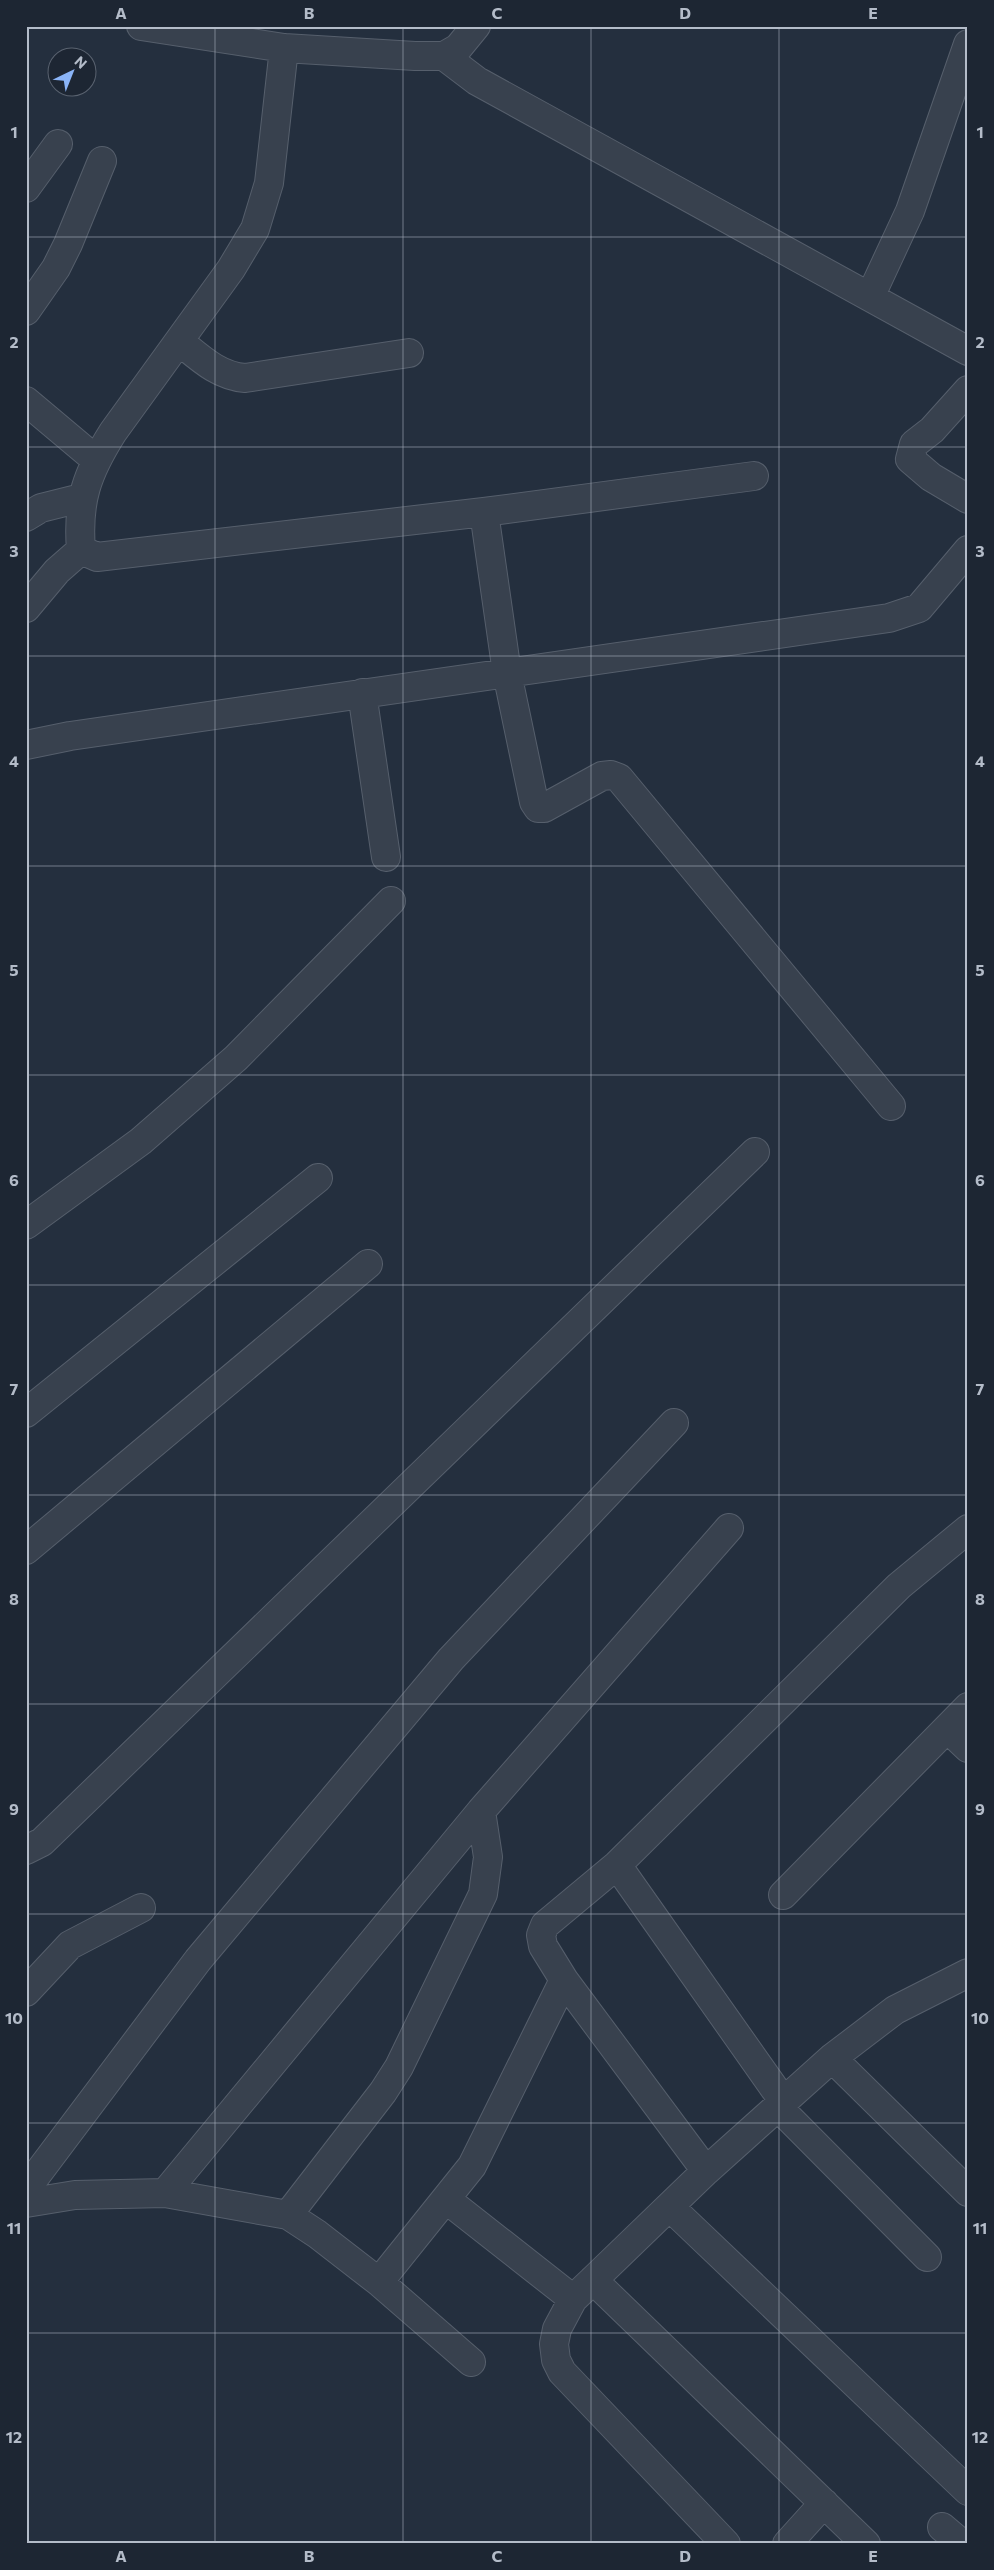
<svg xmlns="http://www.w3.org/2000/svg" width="994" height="2570" viewBox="0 0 994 2570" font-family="Commissioner,sans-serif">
<rect width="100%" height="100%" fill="#242f3e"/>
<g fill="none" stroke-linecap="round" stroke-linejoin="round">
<!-- minor casing -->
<g stroke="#565f6c" stroke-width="30">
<path id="minor" d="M141 26 284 48 415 56H444L458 48 476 26
M284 48 269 183 255 229 231 269 113 432C87 473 77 501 81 550L97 557 484 512 754 476
M444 56 477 81 968 351
M26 188 58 144
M870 297 910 211 968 44
M26 311 56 268 68 244 102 161
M179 341C199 357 218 376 245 378L409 353
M968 390 932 430 914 444 910 459 931 477 968 499
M26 401 95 459
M484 512 507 673 534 802 538 808H544L602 776 611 775 619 778 891 1106
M26 517 41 508 81 498
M26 608 57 571 81 550
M362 693 386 857
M26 745 70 736 889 618 919 608 968 550
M26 1225 141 1141 236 1058 391 901
M26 1413 318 1178
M26 1550 368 1264
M948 1729 968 1748
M26 1850 42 1842 755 1152
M617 1865 784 2102
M783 1895 968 1707
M26 1992 70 1945 141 1908
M832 2058 968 2192
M778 2107 927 2257
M706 2171 564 1980 543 1946 541 1935 545 1925 617 1865 899 1586 968 1529
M26 2189 198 1960 451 1659 674 1423
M165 2193 481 1811 729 1528
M447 2200 573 2299
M26 2203 75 2195 165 2193 288 2215 317 2234 379 2282 471 2362
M670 2207 968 2491
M288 2215 383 2092 399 2067 483 1894 488 1857 481 1811
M593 2280 866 2544
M379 2282 472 2166 564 1980
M942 2527 962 2544
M726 2544 562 2372 556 2360 554 2344 557 2329 573 2299 593 2280 706 2171 832 2058 895 2010 968 1973
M787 2544 824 2503"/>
</g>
<!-- minor -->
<use href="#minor" stroke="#38414e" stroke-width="28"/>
</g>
<!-- grid -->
<path fill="none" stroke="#b4bcc9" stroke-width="1" stroke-opacity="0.55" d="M215 26V2544M403 26V2544M591 26V2544M779 26V2544M26 237H968M26 447H968M26 656H968M26 866H968M26 1075H968M26 1285H968M26 1495H968M26 1704H968M26 1914H968M26 2123H968M26 2333H968"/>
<!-- border -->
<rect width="994" height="2570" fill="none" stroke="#1d2633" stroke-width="55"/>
<!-- north arrow -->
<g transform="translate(72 72) rotate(43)"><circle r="24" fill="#1d2633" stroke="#59626f"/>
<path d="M0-4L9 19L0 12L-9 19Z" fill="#8ab4f8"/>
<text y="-8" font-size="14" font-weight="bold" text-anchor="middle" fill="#b4bcc9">N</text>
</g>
<rect x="28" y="28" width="938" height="2514" fill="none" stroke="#b4bcc9" stroke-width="2"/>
<g font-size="16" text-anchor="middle" font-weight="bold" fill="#b4bcc9">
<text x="121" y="19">A</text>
<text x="309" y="19">B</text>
<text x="497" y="19">C</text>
<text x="685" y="19">D</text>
<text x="873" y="19">E</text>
<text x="14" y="138">1</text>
<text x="980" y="138">1</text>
<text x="14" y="348">2</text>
<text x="980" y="348">2</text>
<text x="14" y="557">3</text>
<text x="980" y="557">3</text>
<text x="14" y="767">4</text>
<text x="980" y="767">4</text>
<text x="14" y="976">5</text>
<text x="980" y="976">5</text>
<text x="14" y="1186">6</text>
<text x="980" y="1186">6</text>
<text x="14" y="1395">7</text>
<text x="980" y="1395">7</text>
<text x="14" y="1605">8</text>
<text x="980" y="1605">8</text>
<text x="14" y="1815">9</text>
<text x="980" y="1815">9</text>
<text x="14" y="2024">10</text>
<text x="980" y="2024">10</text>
<text x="14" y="2234">11</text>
<text x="980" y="2234">11</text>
<text x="14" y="2443">12</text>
<text x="980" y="2443">12</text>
<text x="121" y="2562">A</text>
<text x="309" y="2562">B</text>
<text x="497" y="2562">C</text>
<text x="685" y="2562">D</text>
<text x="873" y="2562">E</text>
</g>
</svg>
